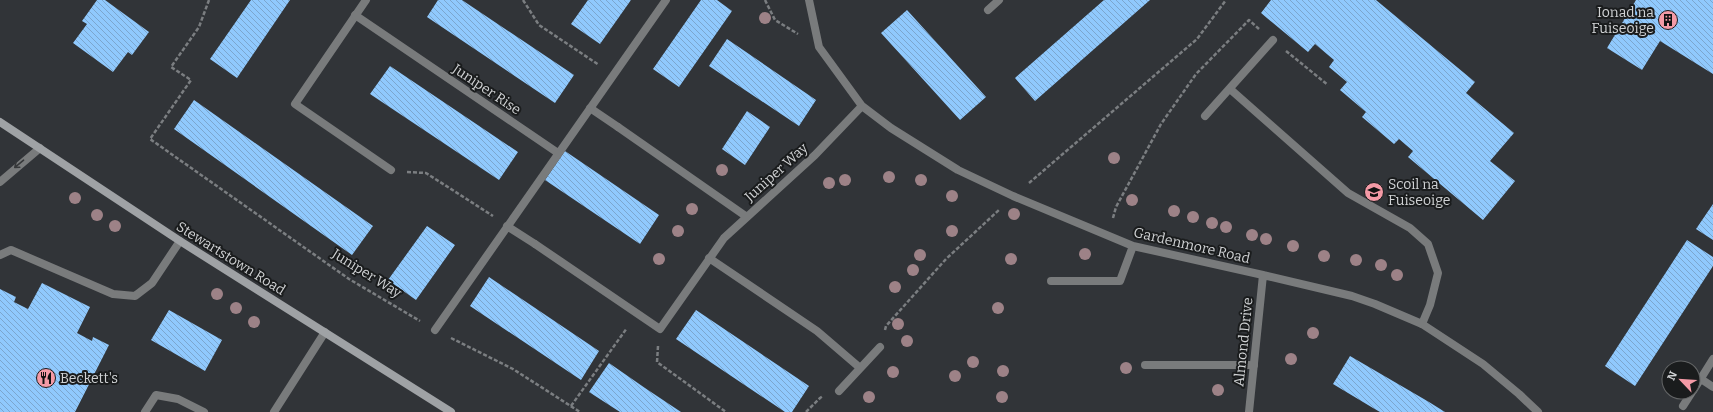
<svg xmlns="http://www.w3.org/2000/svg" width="1713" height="412" viewBox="0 0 1713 412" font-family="Bitter,serif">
<defs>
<pattern id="building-back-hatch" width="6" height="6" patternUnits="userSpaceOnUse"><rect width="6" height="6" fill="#90c9fd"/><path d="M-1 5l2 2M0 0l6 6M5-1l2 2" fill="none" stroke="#7ca6ce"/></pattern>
</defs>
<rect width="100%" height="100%" fill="#313438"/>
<!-- building -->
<path fill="url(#building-back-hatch)" d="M97 0H105L149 32 132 55 128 52 113 72 73 43 87 24 82 21Z
M251 0H290L237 78 210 59Z
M438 0H462L574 75 555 103 427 17Z
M588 0H631L600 44 571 24Z
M701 0H717L732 11 679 87 653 69Z
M1104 0H1150L1035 101 1015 78Z
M1271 0H1376L1475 82 1466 93 1514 133 1490 161 1515 181 1483 220 1408 157 1413 151 1399 139 1394 144 1362 117 1366 112 1340 90 1347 82 1329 67 1334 60 1315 44 1308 52 1261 13Z
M1636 0H1713V74L1660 41 1642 70 1607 48Z
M907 10 986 97 960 120 881 33Z
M727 39 816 100 799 126 709 66Z
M390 66 518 152 499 180 370 94Z
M194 100 373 226 352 255 174 129Z
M747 111 770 127 745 165 722 149Z
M565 151 659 215 640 244 545 180Z
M1713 204V240L1696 229Z
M427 226 455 245 416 300 388 280Z
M1687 240 1713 257V266L1635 386 1605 366Z
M489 277 599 351 581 380 470 306Z
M42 283 90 307 77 333 92 341 93 337 109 345 75 412H0V289L16 297 14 302 28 309Z
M169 310 222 340 205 371 151 340Z
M696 310 809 386 792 412H785L676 339Z
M1350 356 1429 402 1445 412H1380L1373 408 1333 384Z
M609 363 645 388 681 412H620L589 392Z"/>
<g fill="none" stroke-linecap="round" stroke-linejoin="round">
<!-- path -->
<path stroke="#7b7e81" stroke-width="2.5" stroke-dasharray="4 2" stroke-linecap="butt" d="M209 0 199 27 171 67 191 80 150 139 349 279 420 321
M523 0 539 25 599 65
M765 0 775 20 798 34
M1286 51 1328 85
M407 172 426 173 493 216
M1029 183 1197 39 1226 0
M1113 218 1116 207 1161 124 1196 74 1249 20 1259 29
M885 330 886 326 946 259 1000 209
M451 338 513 369 580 412
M658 346 657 362 726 412
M571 406 627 328
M806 412 820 398 823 396"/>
<!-- service -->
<path stroke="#797b7c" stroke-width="8" d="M366 0 295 104 391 170
M1230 89 1348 193 1410 228 1428 244 1438 273 1430 305 1422 324
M1205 116 1273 40
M0 182 40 148
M0 255 11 250 113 294 135 296 152 283 180 241
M1145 365H1254"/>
<!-- pedestrian -->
<path stroke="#797b7c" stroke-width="8" d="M355 15 558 153
M590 108 618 127
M507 226 535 244
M435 330 666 0"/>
<!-- minor -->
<path stroke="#797b7c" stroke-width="8" d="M809 0 819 47 862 106 891 128 958 170 1013 196 1133 246 1263 275 1352 296 1375 304 1422 324 1483 364 1519 394 1538 412
M988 10 999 0
M618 127 747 217
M535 244 660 329 724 238 815 155 862 106
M709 258 817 331 859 367
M1051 281H1120L1133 246
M1701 379 1713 387
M839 391 880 347
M1693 391 1713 359
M1683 406 1692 392
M145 412 156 395 178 399 204 412
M274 412 325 332
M1249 412 1263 275"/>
<!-- secondary -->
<path stroke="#9fa2a5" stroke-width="8" d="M0 122 180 241 451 412"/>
</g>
<!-- trees -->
<g fill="#9d8287">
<circle cx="765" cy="18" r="6"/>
<circle cx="1114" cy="158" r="6"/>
<circle cx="722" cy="170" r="6"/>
<circle cx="889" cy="177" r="6"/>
<circle cx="845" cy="180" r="6"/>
<circle cx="921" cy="180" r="6"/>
<circle cx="829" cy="183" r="6"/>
<circle cx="952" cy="196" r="6"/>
<circle cx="75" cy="198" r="6"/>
<circle cx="1132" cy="200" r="6"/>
<circle cx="692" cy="209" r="6"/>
<circle cx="1174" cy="211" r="6"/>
<circle cx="1014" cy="214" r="6"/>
<circle cx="97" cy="215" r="6"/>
<circle cx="1193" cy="217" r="6"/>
<circle cx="1212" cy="223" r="6"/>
<circle cx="115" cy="226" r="6"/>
<circle cx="1226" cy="227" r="6"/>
<circle cx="678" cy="231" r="6"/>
<circle cx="952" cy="231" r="6"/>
<circle cx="1252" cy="235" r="6"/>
<circle cx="1266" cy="239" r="6"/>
<circle cx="1293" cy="246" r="6"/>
<circle cx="1085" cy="254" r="6"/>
<circle cx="920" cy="255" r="6"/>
<circle cx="1324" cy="256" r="6"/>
<circle cx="659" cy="259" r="6"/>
<circle cx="1011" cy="259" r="6"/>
<circle cx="1356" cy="260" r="6"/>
<circle cx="1381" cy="265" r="6"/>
<circle cx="913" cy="270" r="6"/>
<circle cx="1397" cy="275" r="6"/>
<circle cx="895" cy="287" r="6"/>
<circle cx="217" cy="294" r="6"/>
<circle cx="236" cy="308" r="6"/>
<circle cx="998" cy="308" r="6"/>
<circle cx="254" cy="322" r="6"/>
<circle cx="898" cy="324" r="6"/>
<circle cx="1313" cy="333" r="6"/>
<circle cx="907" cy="341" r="6"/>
<circle cx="1291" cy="359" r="6"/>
<circle cx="973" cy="362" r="6"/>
<circle cx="1126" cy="368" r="6"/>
<circle cx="1003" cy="371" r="6"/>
<circle cx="893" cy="372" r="6"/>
<circle cx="955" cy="376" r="6"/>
<circle cx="1218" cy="390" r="6"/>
<circle cx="869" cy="397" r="6"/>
<circle cx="1002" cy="397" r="6"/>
</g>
<!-- one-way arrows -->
<defs><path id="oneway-shaft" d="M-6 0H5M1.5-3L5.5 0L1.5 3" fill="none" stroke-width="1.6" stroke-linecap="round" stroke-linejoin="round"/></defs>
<use stroke="#36383a" href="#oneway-shaft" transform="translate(19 164) rotate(140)"/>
<!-- icons -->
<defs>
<g id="building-disc" transform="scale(1)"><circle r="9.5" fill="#f49aa6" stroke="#1a1c1d"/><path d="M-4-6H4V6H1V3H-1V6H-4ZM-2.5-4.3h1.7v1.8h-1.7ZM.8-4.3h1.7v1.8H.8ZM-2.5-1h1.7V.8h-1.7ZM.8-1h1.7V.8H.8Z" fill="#111"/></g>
<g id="school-disc" transform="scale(1)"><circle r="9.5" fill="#f49aa6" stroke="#1a1c1d"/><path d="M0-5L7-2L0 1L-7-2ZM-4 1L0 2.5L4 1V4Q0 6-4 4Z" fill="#111"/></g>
<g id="restaurant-disc" transform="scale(1)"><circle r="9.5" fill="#f49aa6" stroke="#1a1c1d"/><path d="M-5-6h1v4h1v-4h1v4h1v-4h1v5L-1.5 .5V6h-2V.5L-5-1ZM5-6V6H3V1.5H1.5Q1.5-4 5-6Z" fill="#111"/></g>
</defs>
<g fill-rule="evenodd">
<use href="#building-disc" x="1668" y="20"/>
<use href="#school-disc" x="1374" y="192"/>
<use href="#restaurant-disc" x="46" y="378"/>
</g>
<g text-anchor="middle" stroke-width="4" stroke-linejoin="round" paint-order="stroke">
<!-- poi labels -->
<g font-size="14" fill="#d0d2d4" stroke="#1a1c1d" text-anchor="start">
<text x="1654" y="17" text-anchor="end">Ionad na<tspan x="1654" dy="16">Fuiseoige</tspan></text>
<text x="1388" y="189">Scoil na<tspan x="1388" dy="16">Fuiseoige</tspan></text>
<text x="60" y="383">Beckett's</text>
</g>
<!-- street labels -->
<g font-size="14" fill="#d0d2d4" stroke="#1a1c1d">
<text transform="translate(487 89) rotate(34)" y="5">Juniper Rise</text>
<text transform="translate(776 172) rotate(-42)" y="5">Juniper Way</text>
<text transform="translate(1192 245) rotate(13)" y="5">Gardenmore Road</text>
<text transform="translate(231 258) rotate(32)" y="5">Stewartstown Road</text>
<text transform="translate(367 273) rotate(32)" y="5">Juniper Way</text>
<text transform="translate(1243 342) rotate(-84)" y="5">Almond Drive</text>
</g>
</g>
<!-- north arrow -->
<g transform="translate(1681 380) rotate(295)"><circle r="19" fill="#1a1c1d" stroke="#636566"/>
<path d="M0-3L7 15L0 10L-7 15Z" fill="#f49aa6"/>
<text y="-6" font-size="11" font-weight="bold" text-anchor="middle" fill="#d0d2d4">N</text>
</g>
</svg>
